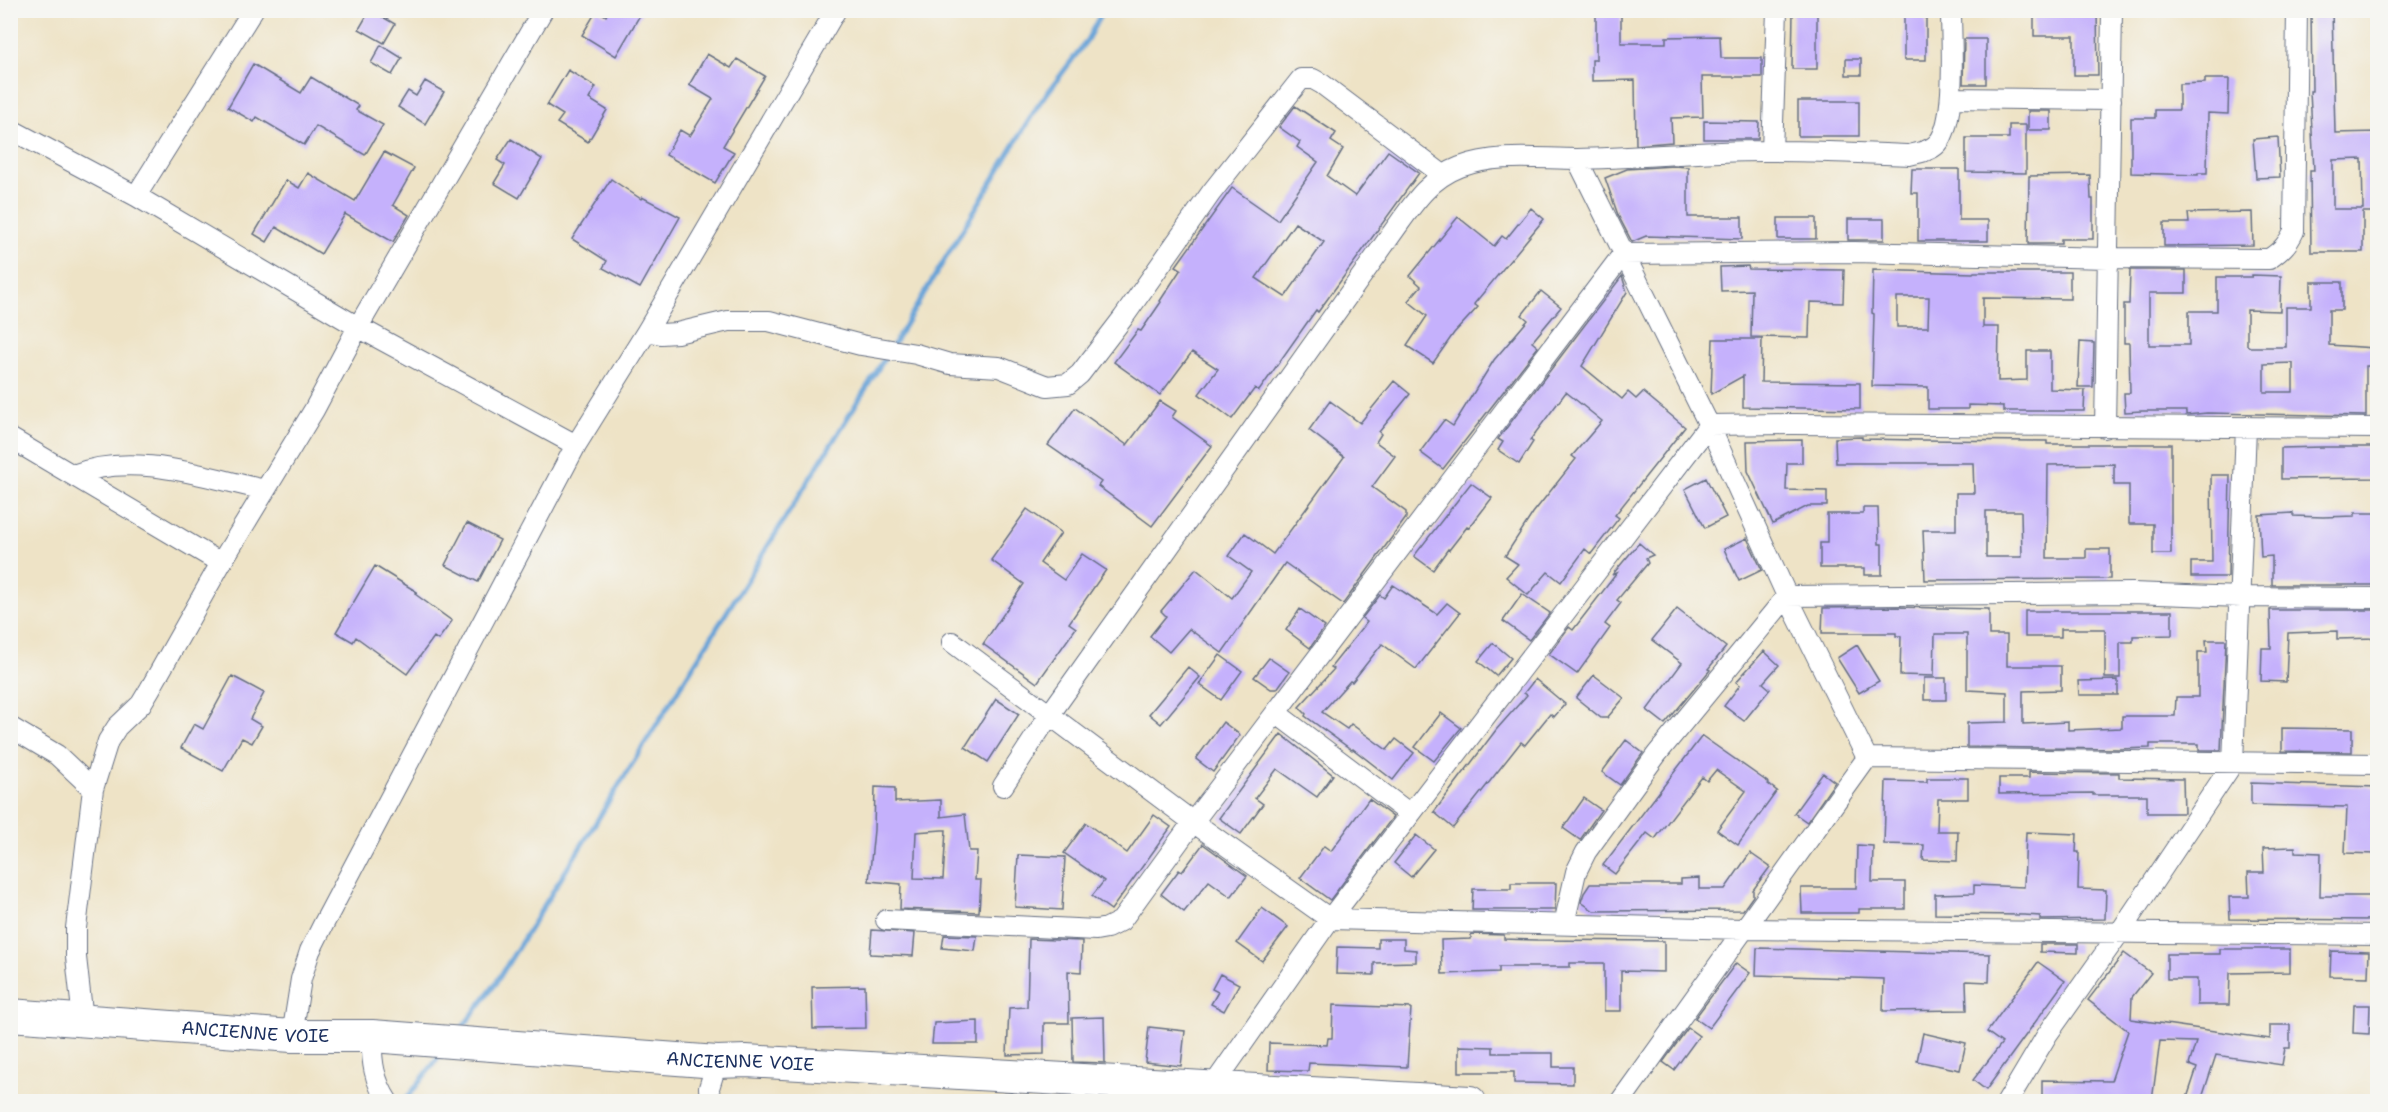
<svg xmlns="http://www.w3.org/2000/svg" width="2388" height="1112" viewBox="0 0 2388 1112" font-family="'Shantell Sans',sans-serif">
<rect width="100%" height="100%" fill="#f6f6f2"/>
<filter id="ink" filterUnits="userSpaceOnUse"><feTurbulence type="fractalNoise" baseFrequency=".0167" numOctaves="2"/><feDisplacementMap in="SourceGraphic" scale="12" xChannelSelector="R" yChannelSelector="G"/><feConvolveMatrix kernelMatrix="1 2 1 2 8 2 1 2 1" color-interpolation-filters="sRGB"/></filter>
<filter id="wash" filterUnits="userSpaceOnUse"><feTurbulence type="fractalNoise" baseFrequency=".008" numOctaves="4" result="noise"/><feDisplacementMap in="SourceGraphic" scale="24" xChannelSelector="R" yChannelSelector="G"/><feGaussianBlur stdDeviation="1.35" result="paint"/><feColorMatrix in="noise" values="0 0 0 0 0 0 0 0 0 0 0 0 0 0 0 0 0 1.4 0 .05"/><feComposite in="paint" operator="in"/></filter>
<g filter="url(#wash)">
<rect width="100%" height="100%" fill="#eee3c6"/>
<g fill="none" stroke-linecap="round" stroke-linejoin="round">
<!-- stream -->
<path stroke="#66a2d7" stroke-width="5" d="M893 345 1037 107 1087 40 1103 10
M459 1032 494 986 888 353
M404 1102 442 1053"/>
</g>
<g id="blocks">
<!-- building -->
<path fill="#c5b1fc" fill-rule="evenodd" d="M370 10 395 24 384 43 359 29Z
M597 10 606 16 609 10H643L616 56 582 35Z
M1596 10H1621V43H1666V37L1720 36 1721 58H1762V77H1702L1703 117 1671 118 1672 142 1636 145 1635 80 1592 81V60H1596Z
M1793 10H1817V69H1792Z
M1904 10H1926V60H1904Z
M2034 10H2097L2098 75H2074V36H2034Z
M2311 10H2332L2335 133 2378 132V212H2363V252H2311L2310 171H2314L2310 91H2312ZM2362 159 2363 209H2333V160Z
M1964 39H1986V84H1963Z
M381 45 402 58 392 75 371 63Z
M707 54 731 68 737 59 765 76 723 146 734 152 715 183 666 155 680 130 690 136 713 99 689 85Z
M1846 59H1861V75H1846Z
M253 64 301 93 311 77 359 106 356 110 383 125 365 155 316 126 304 145 257 117 254 122 228 107Z
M568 70 596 87 589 99 607 110 588 142 557 123 563 115 547 105Z
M2205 79H2229L2228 114 2208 113 2207 173H2198V175L2131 173V118H2155V110H2179V84L2205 83Z
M425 81 444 92 425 124 398 107 408 91 416 96Z
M1798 101H1859V136H1798Z
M1295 106 1336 133 1331 141 1343 149 1327 176 1355 196 1388 151 1419 173 1318 312 1316 310 1259 391 1255 388 1232 419 1199 394 1218 369 1192 352 1160 395 1114 362 1138 330 1141 331 1161 302 1160 301 1181 269 1176 266 1232 188 1278 220 1318 162 1297 147 1300 142 1279 127ZM1295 223 1324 242 1285 297 1256 278Z
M2028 111H2051V130H2028Z
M1704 121 1759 122 1758 139H1704Z
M2009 125H2026V173L1966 172V138H2009Z
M2278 137 2280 177 2256 178 2253 139Z
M511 139 542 159 519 198 494 183 505 165 497 160Z
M384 152 414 168 393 205 409 215 393 242 345 214 321 254 276 227 267 242 254 234 286 180 299 188 308 173 355 201Z
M1673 166 1688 167V217H1742V239L1646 236 1632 242 1618 215 1605 178 1627 169Z
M1912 169H1959V220H1988V241H1918V193H1911Z
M2090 175 2091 199H2093V239H2061V244H2028L2029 176Z
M611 179 641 199 642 197 680 217 640 288 603 268 607 261 572 239Z
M1531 208 1544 219 1474 304 1478 307 1454 333 1433 363 1407 346 1427 316 1408 301 1421 286 1410 276 1458 217 1494 246 1502 236 1506 239Z
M2252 212 2253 245 2164 246V223H2189L2188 213Z
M1778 218H1816V239H1778Z
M1848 219H1884V240H1848Z
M1748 266 1749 269 1844 270 1843 303 1810 302 1809 338 1751 337 1752 290 1721 291 1720 267Z
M1873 270 1973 273 1974 272H2070V299L1983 298V327H1999L1998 381 2027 380V351H2050V389L2085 390 2084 411H2003V406L1968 405V409H1928V387L1872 386 1874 314 1872 313ZM1897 297H1929L1928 327H1897Z
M2130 270H2186V293H2149V345H2189V311H2217V277H2252V275L2281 276 2280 311 2247 310V345L2250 347H2286V307H2311V282H2342V310H2329V345L2375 348 2373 366H2366V416L2207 413 2186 415V411H2142L2125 412 2124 393H2130L2129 343H2124V304H2129ZM2293 363V392H2264V364Z
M1622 276 1627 292 1582 366 1622 399 1628 392 1636 399 1643 392 1685 427 1615 515 1619 518 1591 554 1585 549 1561 582 1548 572 1528 595 1506 577 1518 564 1505 556 1533 513 1576 459 1572 456 1602 421 1566 392 1530 440 1533 442 1519 464 1498 450 1503 442 1498 439Z
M1541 291 1561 307 1532 342 1538 347 1443 469 1420 452 1444 420 1453 426 1494 360 1528 320 1522 315Z
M1713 339H1762L1761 382 1860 383V409L1743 407V376L1711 394Z
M2080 342 2094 343 2093 387H2078Z
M1394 381 1410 394 1379 432 1381 434 1376 442 1395 456 1372 487 1406 512V518L1343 604 1285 563 1222 653 1189 629 1169 652 1150 636 1166 616 1161 611 1196 569 1232 598 1251 572 1229 556 1245 533 1273 554 1344 457 1309 430 1330 401 1360 423Z
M1160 401 1176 411 1172 417 1212 446 1152 526 1098 486 1101 482 1048 445 1075 408 1127 445Z
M1862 437V439L1919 440 2047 441V444H2171V554H2153V524H2129V485H2114V464L2048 465 2047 558H2086V549H2110V579L1925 580 1923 530H1956V493H1974L1973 463H1836L1835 438ZM1986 511H2021L2022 557H1986Z
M1802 440V463H1787L1786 490 1827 491V506H1808L1773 524 1748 471 1747 441Z
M2322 447H2378V478L2281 479V448Z
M2211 475H2230L2228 577H2191V562H2212Z
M1706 478 1726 517 1705 528 1685 489Z
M1471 483 1492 498 1469 528 1467 527 1449 550 1448 549 1433 570 1414 556Z
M1863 508H1878L1879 544H1882V575H1865V568H1820V543H1827V514H1863Z
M1027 509 1061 533 1040 563 1064 580 1082 554 1106 570 1069 623 1076 628 1037 683 983 644 1024 584 991 560Z
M2293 513V516L2323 517 2355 516V513H2378V585H2272V556L2261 557 2259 515Z
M467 523 500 540 478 582 445 565Z
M1747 538 1762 570 1739 581 1724 549Z
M1639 543 1653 555 1646 558 1648 563 1617 600 1621 603 1605 624 1610 628 1577 674 1549 654 1569 627 1573 630 1617 573 1612 575Z
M375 566 417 592 415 594 452 621 438 640 434 637 407 674 356 637 353 642 336 632Z
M1393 585 1437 614 1447 603 1460 613 1416 669 1382 644 1352 682 1350 681 1322 712 1347 729 1351 724 1387 750 1396 739 1414 753 1393 780 1353 749 1352 750 1305 716 1306 714 1299 707 1334 669 1331 667 1367 622 1362 618 1380 595 1384 598Z
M1522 594 1550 613 1529 640 1503 621Z
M1896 607 1989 609V635H2007V666H2061V690L2023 691V724L2068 722V730L2122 728V716H2175L2176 697H2198V652H2207L2206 640H2226L2221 750H2199V744H2150V748L2119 749 1967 747V723L2007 722V692L1967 690V634H1935L1934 676 1900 675 1901 636H1896V633H1822L1823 608Z
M1300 609 1325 627 1310 648 1286 630Z
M1677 609 1726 647 1708 669 1710 670 1665 724 1647 710 1682 663 1652 640Z
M2270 610H2376V638L2337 639V631L2288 633 2286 682 2261 681 2262 648H2271Z
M2025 611H2172V635L2133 636V642H2120V678H2105V629H2061V637H2025Z
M1493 643 1511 658 1496 676 1478 661Z
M1857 645 1879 681 1859 693 1837 658Z
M1764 651 1779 665 1763 683 1770 689 1744 721 1724 706 1740 685 1736 682Z
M1220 655 1242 671 1221 700 1199 684Z
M1269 658 1289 672 1277 689H1271L1254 677Z
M1188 667 1200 677 1161 724 1149 714Z
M1594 675 1624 698 1607 718H1601L1576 698Z
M232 676 264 693 250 719 262 726 252 743 242 738 223 771 181 748 194 724 203 729Z
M1924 678H1946V700H1924Z
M1535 679 1565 704 1554 717 1550 714 1525 745 1521 742 1453 828 1434 812 1496 730 1527 695 1524 693Z
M2118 680V695H2079L2078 681Z
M996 699 1019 714 988 762 965 747Z
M1441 713 1461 728 1434 761 1415 747Z
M1223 722 1240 735 1213 772 1196 759Z
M2282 728 2352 729V752L2282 751Z
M1281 734 1333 775 1317 797 1277 769 1255 798 1263 804 1241 834 1219 818Z
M1702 736 1769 783 1768 784 1777 791 1738 845 1717 830 1746 791 1716 770 1707 781 1702 777 1655 839 1647 833 1615 874 1603 865Z
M1626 740 1643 753 1620 785 1602 772Z
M2029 772 2119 773V778L2183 779 2184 813H2147V795H2093V793L1999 794V778H2029Z
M1823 773 1835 782 1807 822 1794 813Z
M1927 778H1968V799H1938L1937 831H1958L1957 861 1923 860 1924 845 1884 844 1886 781 1927 782Z
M2251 783 2378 787 2376 854 2345 853 2347 807 2251 805Z
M875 787 895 788V802L941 800V817L965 814 969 851H977L975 880H981L979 912 900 909 901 884 869 881 874 830ZM942 830H946L943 879 914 878 916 832Z
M1584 798 1601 810 1580 840 1563 828Z
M1369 799 1393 817 1330 900 1300 878 1324 846 1331 851Z
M1154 815 1171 827 1111 910 1092 896 1104 881 1064 853 1086 823 1127 853Z
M2026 832 2077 834 2076 852H2079L2078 889 2106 890 2105 919 2040 920V916L2024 915 1935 914V894L1974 893V885L2024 887Z
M1416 835 1434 849 1411 877 1394 863Z
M1203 844 1247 876 1231 897 1209 881 1184 912 1161 894 1179 870 1182 872Z
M1857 845 1873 846 1872 882H1905V909H1859V913H1802L1801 888H1856Z
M2295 847V852L2321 853 2320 896H2378V920L2230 919 2229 897H2249L2248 872H2264L2263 848Z
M1750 853 1770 867 1753 890V896L1743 910 1594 911 1581 902 1584 893 1590 884H1681V879L1699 878V889H1725Z
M1018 855 1065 857 1062 910 1015 907Z
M1511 883H1556L1555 910H1472L1473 889H1511Z
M1262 908 1288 927 1262 961 1237 943Z
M872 930 915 933 913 956 870 954Z
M1471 934 1504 935V939L1537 940 1664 941V972L1621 971V1011H1604V963H1570V967H1499V972L1442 974 1441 940 1471 939Z
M944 935 977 936 975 951 942 948Z
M1029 939 1082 941 1081 972 1068 971 1069 1023H1044V1054L1007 1055 1009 1008 1027 1007Z
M1378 939H1404V949L1416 950V962L1374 963V975L1336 974 1337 947 1378 948Z
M2040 944H2078V953L2040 952Z
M1757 948 1990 954 1989 982 1966 981 1967 1010 1883 1011 1884 979 1756 975Z
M2220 949H2290V972L2230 973 2229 1005H2197V979H2167V954H2220Z
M2331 951 2369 952 2368 977 2330 976Z
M2124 953 2151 973 2132 997 2131 1019 2270 1039V1025H2290V1048H2285L2282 1065 2216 1055 2201 1101H2186L2197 1068 2189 1065 2196 1042 2160 1041 2152 1101H2042V1080L2111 1081 2128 1031 2088 1000Z
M2038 962 2065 981 1986 1090 1973 1080 2002 1043 1987 1032Z
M1736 963 1750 973 1709 1028 1695 1018Z
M1220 974 1239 984 1224 1011 1211 1004 1218 992 1212 989Z
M865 986 866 1028 813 1029 812 987Z
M1333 1005 1411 1008 1407 1067 1309 1063 1308 1071 1268 1070 1269 1043 1327 1045 1328 1038H1332Z
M2354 1005H2370L2369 1034 2353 1033Z
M1104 1017 1105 1063 1073 1062 1072 1018Z
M978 1021V1044H932L934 1023Z
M1149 1027 1185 1031 1181 1066 1145 1062Z
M1688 1028 1699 1036 1674 1070 1663 1062Z
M1923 1033 1966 1043 1960 1070 1917 1061Z
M1459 1046 1493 1047V1053H1553V1067H1573V1084L1514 1083V1072H1459Z"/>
</g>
</g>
<g filter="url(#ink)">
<use href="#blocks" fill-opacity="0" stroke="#656e82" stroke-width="1.5"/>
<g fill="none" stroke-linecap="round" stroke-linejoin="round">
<!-- street casing -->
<g stroke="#656e82" stroke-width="22">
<path id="street" d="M1951 98 2111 100
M10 129 136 196 358 327 576 445
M1772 151 1777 10
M1577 159 1709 425 1787 596 1867 758
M136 196 253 10
M647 331 661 334 677 333 728 321H769L861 345 916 354 950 364 999 367 1047 386 1068 384 1080 374 1123 318 1211 193 1301 79H1313L1322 84 1443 175
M2105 428 2112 10
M10 438 221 563
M73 475C134 451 204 477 265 490
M952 642 1193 822 1330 919 1744 929 2378 935
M1276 713 1410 814
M10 727 57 755 93 789
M1867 758 2378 764
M1003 786 1050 714 1398 225C1415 201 1431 178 1460 167 1497 153 1538 159 1577 159 1642 158 1707 150 1772 151 1818 151 1863 153 1909 155 1919 153 1931 151 1938 143 1957 121 1951 41 1951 10
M886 920 1096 930 1107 928 1121 921 1193 822 1623 254 1854 252 2109 258 2269 259C2281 251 2288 244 2294 231L2297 10
M1564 924 1576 872 1586 852 1657 754 1787 596 2132 593 2241 597 2378 598
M83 1020 76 957V928L93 789 108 741 117 727 141 704 150 689 221 563 314 410 358 327 543 10
M292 1036 301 979 310 951 323 925 576 445 647 331 836 10
M372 1036C371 1061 374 1081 388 1102
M1208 1093 1330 919 1709 425 1793 424 2378 428
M710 1102 709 1088 717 1062
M1620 1102 1867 758
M2007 1102 2047 1035 2120 932 2233 763 2246 427"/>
</g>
<!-- primary casing -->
<g stroke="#656e82" stroke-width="34">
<g id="primary">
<path id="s1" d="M10 1015 292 1036H372L717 1062 746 1061 1470 1102"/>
</g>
</g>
<!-- street -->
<use href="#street" stroke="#fff" stroke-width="20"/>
<!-- primary -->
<use href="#primary" stroke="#fff" stroke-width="32"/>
</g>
</g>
<g text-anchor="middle" stroke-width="5" stroke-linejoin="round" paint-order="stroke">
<!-- street labels -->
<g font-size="18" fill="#1b2f5e" stroke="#f6f6f2">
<text dy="6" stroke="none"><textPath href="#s1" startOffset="246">ANCIENNE VOIE</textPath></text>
<text dy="6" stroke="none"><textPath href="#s1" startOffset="732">ANCIENNE VOIE</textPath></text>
</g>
</g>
<!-- margin -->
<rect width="2388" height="1112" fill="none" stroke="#f6f6f2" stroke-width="36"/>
</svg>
